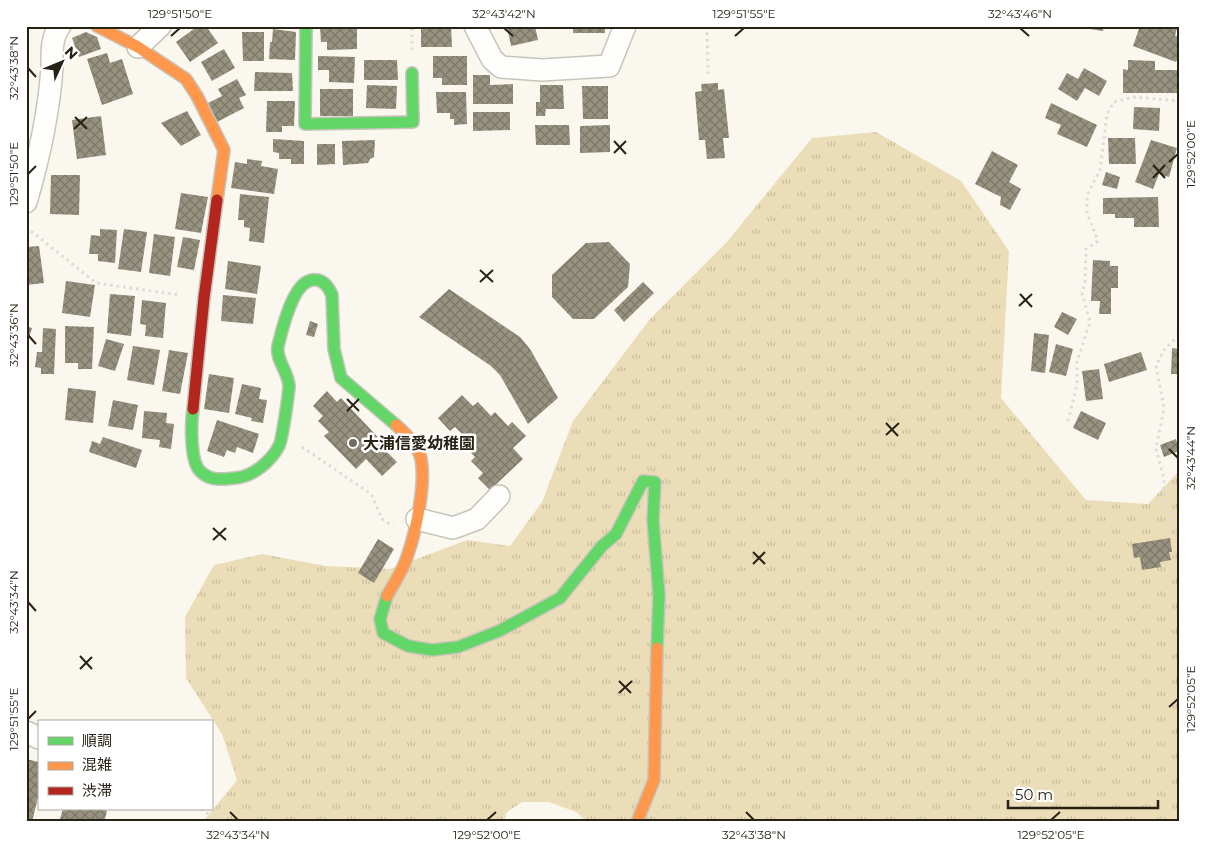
<svg xmlns="http://www.w3.org/2000/svg" width="1205" height="848" viewBox="0 0 1205 848" font-family="Montserrat,'Noto Sans JP',sans-serif">
<defs>
<pattern id="park-tufts" width="24" height="20" patternUnits="userSpaceOnUse" patternTransform="scale(1.25)"><rect width="24" height="20" fill="#ebddb7"/><path d="M3 7l-1-3M5 7V3M7 7l1-3M15 17l-1-3M17 17v-4M19 17l1-3" fill="none" stroke="#cabd9c"/></pattern>
<pattern id="building-cross-hatch" width="8" height="8" patternUnits="userSpaceOnUse" patternTransform="scale(1.25)"><rect width="8" height="8" fill="#989280"/><path d="M0 0l8 8M0 8l8-8" fill="none" stroke="#7c7768"/></pattern>
</defs>
<rect width="100%" height="100%" fill="#faf7ef"/>
<!-- park -->
<path fill="url(#park-tufts)" d="M876 132 961 181 1009 251 1001 398 1086 500 1148 504 1179 471V822H587L576 812 549 802H522L507 812 503 822H203L237 780 222 734 186 678 185 617 214 565 262 554 326 566 390 569 467 540 510 546 542 502 573 421 650 319 726 243 812 138Z"/>
<!-- building -->
<path fill="url(#building-cross-hatch)" d="M198 26H206L218 43 190 62 176 42Z
M320 26H357V49L327 50V42H321Z
M421 26H451L452 47H421Z
M507 26H535L538 40 511 46Z
M573 26H609V29H605V33H573Z
M1091 26H1104L1103 31 1090 29Z
M1140 26H1171L1177 28 1175 36 1179 37V56L1176 62 1133 46Z
M273 29 296 32 295 60 269 59 270 42H272Z
M86 32 97 37 101 49 79 57 72 38Z
M242 32H264V61H243Z
M224 49 235 68 212 81 201 62Z
M107 53 110 63 122 59 133 94 102 105 87 59Z
M318 56 355 57 354 83 329 82V70H318Z
M433 56H467V85H442V78H433Z
M364 60H397L398 80H364Z
M1128 60 1155 61V70H1179V93H1123V69L1128 70Z
M1084 68 1107 81 1099 96 1085 88 1077 101 1058 89 1067 73 1078 79Z
M255 72 292 73 293 91H254Z
M473 75H490V85L513 84V104H473Z
M237 79 246 95 239 98 244 108 217 122 208 103 222 96 218 89Z
M718 83V90L724 89 729 138H723L725 158 707 159 705 140H699L695 92 702 91 701 84Z
M367 85 397 86 396 109 366 108Z
M540 85H563L564 109H546L545 116H536V102H540Z
M582 86H608V119H583Z
M320 89H353V116H320Z
M436 92H466L467 124 454 125V119H450V113H437Z
M267 101H295L294 126H282V132H266Z
M1051 103 1097 125 1087 147 1057 134 1061 125 1045 118Z
M1134 107 1160 108 1159 131 1133 129Z
M187 111 201 135 181 146 161 123Z
M473 112H510V130L473 131Z
M101 116 106 155 77 159 72 120Z
M535 125H569L570 145H536Z
M610 125V152L580 153V126Z
M1108 138H1135L1136 164H1109Z
M273 139 304 141V164H291V159H279V153L273 152Z
M375 140 374 157 370 159 368 163 343 165 342 141Z
M1151 140 1177 148 1169 177 1159 174 1153 189 1135 182Z
M317 144H335V164L317 165Z
M992 151 1018 165 1009 182 1021 189 1010 210 1000 205 1001 197 975 184Z
M247 159 262 161 261 166 278 169 274 194 231 188 235 162 247 164Z
M1106 172 1120 177 1117 189 1102 185Z
M51 175H80L79 215 50 214Z
M181 193 208 197 201 233 175 229Z
M240 194 269 197 264 243 249 241 250 228 244 227V220H238Z
M1158 197 1159 227H1134V218H1115V214H1103V198Z
M100 229 117 230 115 263 98 261V254H89L91 235 100 236Z
M124 229 147 232 141 272 118 269Z
M154 234 175 237 170 276 149 273Z
M183 237 200 240 194 270 177 267Z
M609 242 630 264 628 287 594 319H573L552 297V275L586 243Z
M39 246 44 283 26 285V247Z
M1093 260 1110 261V266H1118V288H1111V314H1099L1100 301H1091Z
M228 261 261 266 257 294 225 289Z
M66 281 95 285 90 317 62 313Z
M643 282 654 293 624 322 614 310Z
M449 289 520 337 530 349 558 398 528 424 500 375 491 366 419 317Z
M110 294 135 296 131 336 107 333Z
M223 295 256 298 253 324 221 321Z
M142 300 166 303 163 338 145 336 146 325 140 324Z
M1062 312 1077 319 1068 335 1054 327Z
M310 321 318 324 314 337 306 335Z
M26 326 32 328 28 341H26Z
M65 326 94 327 92 369H78V363H65Z
M43 328 56 329 54 374H41V368L35 367 37 352H42Z
M1034 333 1049 335 1045 373 1031 371Z
M106 339 124 344 115 371 98 366Z
M1056 344 1073 349 1066 376 1049 372Z
M133 346 160 350 154 385 127 380Z
M1172 348 1179 349V374H1171Z
M169 350 188 353 180 394 162 391Z
M1141 352 1147 370 1109 382 1104 364Z
M1099 369 1103 399 1086 401 1082 371Z
M209 374 234 378 229 413 204 409Z
M242 384 261 388 259 399 267 400 263 423 251 421 252 418 235 414Z
M68 388 96 391 93 423 65 420Z
M327 391 337 402 341 398 387 447 385 450 397 462 382 476 366 459 356 469 324 436 329 432 318 421 323 416 313 406Z
M462 395 473 406 478 402 491 416 495 412 508 426 512 422 526 436 513 448 523 459 490 490 478 478 483 473 471 461 475 457 464 445 469 441 455 427 450 431 438 418Z
M113 400 138 405 133 430 108 426Z
M144 411 167 413 166 423 174 424 171 449 159 447 160 440 142 438Z
M1081 411 1106 423 1098 440 1073 428Z
M217 420 259 434 253 453 237 447 235 453 227 450 224 457 207 451Z
M103 437 142 450 136 468 89 452 92 441 100 444Z
M1176 439 1179 451 1164 457 1160 445Z
M1170 538 1172 552H1169L1171 560 1160 562 1161 567 1142 570 1140 557 1134 558 1132 544Z
M378 539 394 549 374 583 358 573Z
M26 759 39 762V793L32 822H26Z
M63 809H102L107 811 104 822H59Z"/>
<g fill="none" stroke-linecap="round" stroke-linejoin="round">
<!-- street casing -->
<g stroke="#c7c4ba" stroke-width="24">
<path id="street" d="M475 26 492 59 501 67 542 70 609 66 625 26
M138 47 160 26
M26 202C39 158 49 113 52 67 52 54 51 37 60 26
M417 519 453 528 477 519 499 496
M26 732 39 738"/>
</g>
<!-- fast casing -->
<g stroke="#c7c4ba" stroke-width="14">
<path id="fast" d="M306 26 305 124 413 122 412 73
M193 409C191 423 190 461 200 471 211 482 222 479 235 478 253 477 271 461 279 446 282 441 289 392 289 386 289 373 275 359 278 346 282 330 294 275 317 280 325 281 329 288 332 295L334 349 341 378 396 425
M387 596 380 619 383 633 408 646 432 650 458 647 499 631 560 598 602 546 616 534 643 481 655 482 653 520 659 595 657 648"/>
</g>
<!-- slow casing -->
<g stroke="#c7c4ba" stroke-width="14">
<path id="slow" d="M97 26 138 47 186 79 197 96 224 150 217 200
M387 596C394 583 404 569 408 554 416 531 426 483 421 459 419 447 404 432 396 425
M637 822 654 780 657 648"/>
</g>
<!-- jam casing -->
<g stroke="#c7c4ba" stroke-width="14">
<path id="jam" d="M193 409 204 298 217 200"/>
</g>
<!-- path -->
<path stroke="#dbdbd8" stroke-width="3" stroke-dasharray="2.5 4" stroke-linecap="butt" d="M707 26 708 76
M412 50V26
M26 227 96 283 180 295
M1179 335 1164 350 1156 366 1164 408 1156 449 1164 479V502L1179 536
M1068 421 1077 385V362L1090 322 1082 293 1085 282 1086 249 1098 241 1087 213V195L1100 170 1107 114 1114 102 1134 97 1179 101
M302 447 371 494 382 519 393 526
M201 809 221 822"/>
<!-- street -->
<use href="#street" stroke="#fefefd" stroke-width="21"/>
<!-- fast -->
<use href="#fast" stroke="#63d668" stroke-width="11"/>
<!-- slow -->
<use href="#slow" stroke="#ff974d" stroke-width="11"/>
<!-- jam -->
<use href="#jam" stroke="#b3261e" stroke-width="11"/>
</g>
<!-- ticks -->
<path fill="none" stroke="#272215" stroke-width="2" d="M504 28 513 36M1020 28 1029 36M171 36 180 28M735 36 744 28M28 68 36 77M75 117 87 129M74 129 87 117M614 141 626 154M614 153 626 141M1169 162 1178 154M1153 165 1165 178M28 174 36 166M1153 178 1165 165M480 270 493 282M480 282 493 270M1020 294 1032 307M1019 306 1032 294M28 335 36 344M347 399 359 411M347 411 359 399M886 423 898 436M886 435 899 423M1169 449 1178 458M213 528 226 540M213 540 226 528M753 552 765 564M753 564 765 552M28 602 36 611M80 656 92 669M80 669 92 657M619 681 631 693M619 693 632 681M1169 707 1178 699M28 719 36 711M230 812 238 820M746 812 754 820M487 820 496 812M1051 820 1060 812"/>
<!-- markers -->
<circle fill="#716d61" stroke="#fff" stroke-width="2" cx="353" cy="443" r="5"/>
<g text-anchor="middle" stroke-width="5" stroke-linejoin="round" paint-order="stroke">
<!-- poi labels -->
<g font-size="16" font-weight="bold" fill="#272215" stroke="#fff" text-anchor="start">
<text x="363" y="449">大浦信愛幼稚園</text>
</g>
</g>
<!-- border -->
<rect width="1205" height="848" fill="none" stroke="#ffffff" stroke-width="55"/>
<!-- legend -->
<rect x="38" y="720" width="175" height="90" fill="#ffffff" stroke="#a9a7a1"/>
<rect x="48" y="737" width="25" height="8" fill="#63d668" stroke="#a9a7a1"/>
<text x="82" y="746" font-size="15" fill="#272215">順調</text>
<rect x="48" y="762" width="25" height="8" fill="#ff974d" stroke="#a9a7a1"/>
<text x="82" y="770" font-size="15" fill="#272215">混雑</text>
<rect x="48" y="787" width="25" height="8" fill="#b3261e" stroke="#a9a7a1"/>
<text x="82" y="796" font-size="15" fill="#272215">渋滞</text>
<!-- north arrow -->
<g transform="translate(62 62) rotate(46)" stroke="#ffffff" stroke-width="4" paint-order="stroke">
<path d="M0-4L9 19L0 12L-9 19Z" fill="#272215"/>
<text y="-8" font-size="14" font-weight="bold" text-anchor="middle" fill="#272215">N</text>
</g>
<!-- scale -->
<path d="M1008 800v8h150v-8" fill="none" stroke="#272215" stroke-width="2.5"/>
<text x="1015" y="800" font-size="15" fill="#272215" stroke="#ffffff" stroke-width="4" paint-order="stroke">50 m</text>
<rect x="28" y="28" width="1150" height="792" fill="none" stroke="#272215" stroke-width="2"/>
<g font-size="12" text-anchor="middle" fill="#272215">
<text x="180" y="18">129°51'50"E</text>
<text x="504" y="18">32°43'42"N</text>
<text x="744" y="18">129°51'55"E</text>
<text x="1020" y="18">32°43'46"N</text>
<text transform="translate(14 68) rotate(-90)" y="4">32°43'38"N</text>
<text transform="translate(1191 154) rotate(-90)" y="4">129°52'00"E</text>
<text transform="translate(14 174) rotate(-90)" y="4">129°51'50"E</text>
<text transform="translate(14 335) rotate(-90)" y="4">32°43'36"N</text>
<text transform="translate(1191 458) rotate(-90)" y="4">32°43'44"N</text>
<text transform="translate(14 602) rotate(-90)" y="4">32°43'34"N</text>
<text transform="translate(1191 699) rotate(-90)" y="4">129°52'05"E</text>
<text transform="translate(14 719) rotate(-90)" y="4">129°51'55"E</text>
<text x="238" y="839">32°43'34"N</text>
<text x="487" y="839">129°52'00"E</text>
<text x="754" y="839">32°43'38"N</text>
<text x="1051" y="839">129°52'05"E</text>
</g>
</svg>
